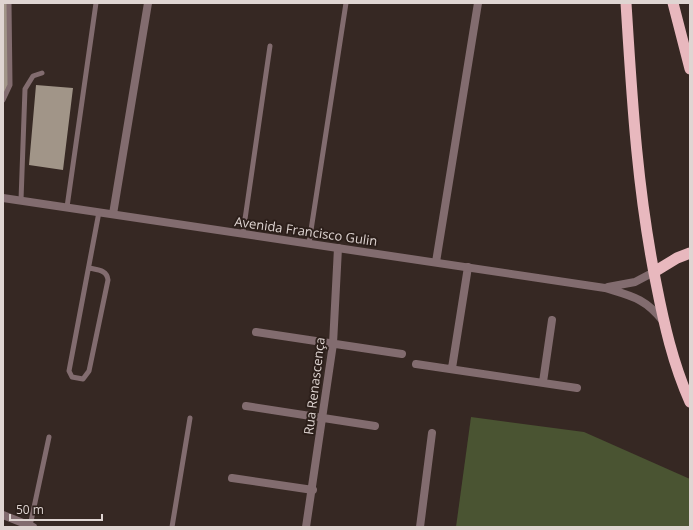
<svg xmlns="http://www.w3.org/2000/svg" width="693" height="530" viewBox="0 0 693 530" font-family="'Open Sans',sans-serif">
<rect width="100%" height="100%" fill="#362823"/>
<!-- green -->
<path fill="#4a5432" d="M471 417 584 432 690 479V527H456Z"/>
<!-- building -->
<path fill="#a19588" d="M3 3H7L10 85 3 97Z
M36 85 73 88 63 170 29 165Z"/>
<g fill="none" stroke-linecap="round" stroke-linejoin="round">
<!-- service -->
<path stroke="#826c6f" stroke-width="5" d="M3 100 10 85 9 3
M21 200 25 89 33 76 42 73
M67 207 96 3
M243 233 270 46
M309 243 346 3
M89 268C98 270 107 270 108 280L89 371 83 379 72 377 69 371 99 212
M30 526 49 437
M172 527 190 418"/>
<!-- minor -->
<path stroke="#826c6f" stroke-width="8" d="M113 214 148 3
M436 262 478 3
M256 332 402 354
M416 364 577 388
M452 368 468 267
M543 382 552 320
M246 406 375 426
M232 478 313 490
M3 515 33 527
M306 527 333 344 338 248
M420 527 432 433"/>
<!-- tertiary -->
<path stroke="#826c6f" stroke-width="8" d="M3 198 605 288C631 296 645 298 663 321
M608 287 635 282 654 272"/>
<!-- trunk -->
<path stroke="#e8b8be" stroke-width="11" d="M626 3C632 99 637 189 656 283 664 324 673 364 690 402
M673 3 690 69
M654 272 677 258 690 253"/>
</g>
<g text-anchor="middle" stroke-width="4" stroke-linejoin="round" paint-order="stroke">
<!-- street labels -->
<g font-size="13" fill="#dfd5d2" stroke="#2c1f1a">
<text transform="translate(306 231) rotate(8)" y="5">Avenida Francisco Gulin</text>
<text transform="translate(314 386) rotate(-83)" y="5">Rua Renascença</text>
</g>
</g>
<!-- border -->
<rect width="693" height="530" fill="none" stroke="#dfd5d2" stroke-width="8"/>
<!-- scale -->
<path d="M10 514v6h92v-6" fill="none" stroke="#dfd5d2" stroke-width="2"/>
<text x="16" y="514" font-size="12" fill="#dfd5d2" stroke="#2c1f1a" stroke-width="3" paint-order="stroke">50 m</text>
</svg>
